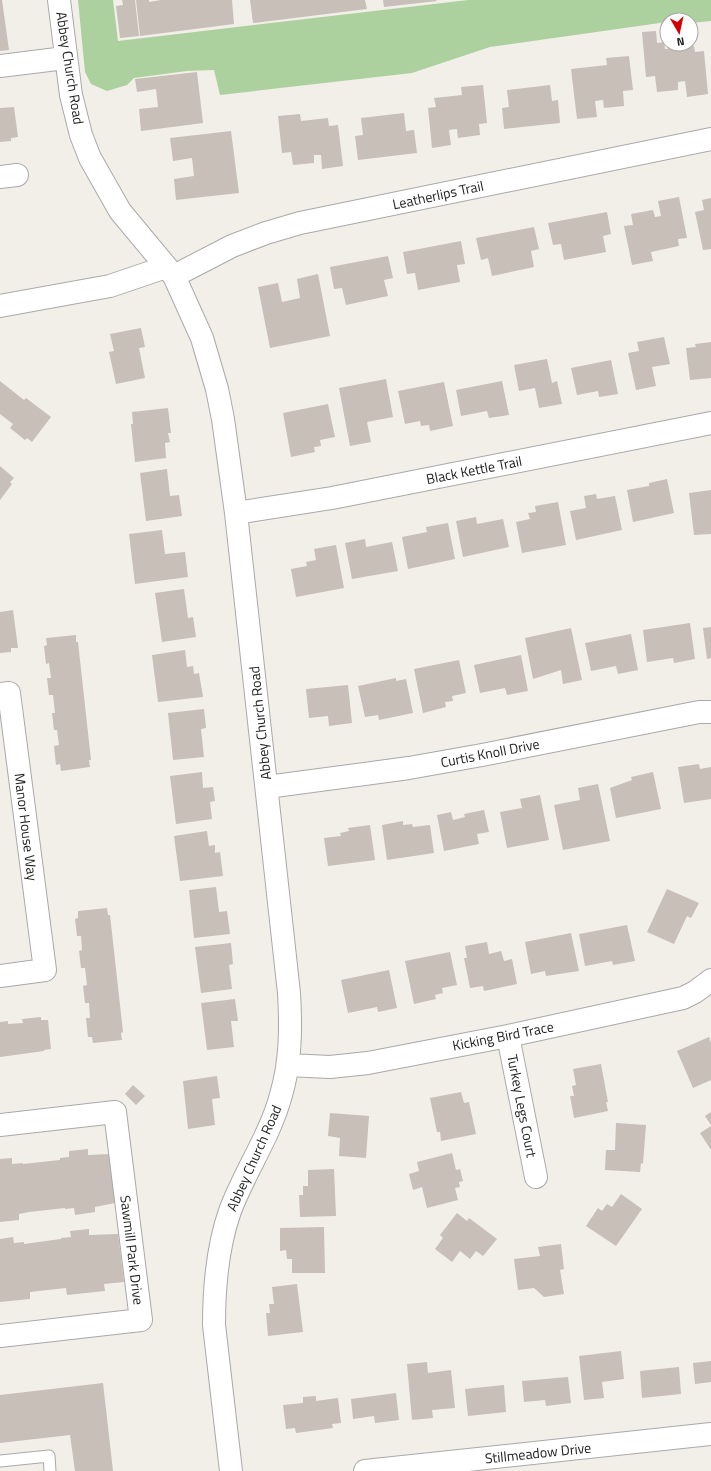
<svg xmlns="http://www.w3.org/2000/svg" width="711" height="1471" viewBox="0 0 711 1471" font-family="'Titillium Web',sans-serif">
<rect width="100%" height="100%" fill="#f2efe9"/>
<!-- forest -->
<path fill="#add19e" d="M78 0H113L118 41 468 0H711V21L691 23V20H667V22L490 47 412 73 220 95 214 70 187 71 134 78 127 85 107 91 91 84 85 72Z"/>
<!-- building -->
<path fill="#c7bfb8" d="M0 0H2L9 50 0 51Z
M122 0H135L139 36 120 38 116 6 123 5Z
M136 0H149V2L161 0H232L234 24 140 36Z
M250 0H365L367 9 253 23Z
M383 0H436L437 1 384 7Z
M656 31 657 43 664 42 665 49 694 46 695 52 704 51 708 94 687 97 685 81 678 82V90L657 92 655 76 646 77 642 32Z
M629 56 633 90 623 91 624 106 604 108 603 100 595 101 597 117 577 119 571 69 607 65 606 58Z
M197 72 203 123 141 131 139 109 158 107 156 89 137 92 135 79Z
M483 85 487 123 479 124 480 135 458 138 457 129 449 130 451 145 432 148 428 108 436 107 434 98 462 95 461 87Z
M550 85 552 101 558 100 560 123 504 129 502 108 509 107 507 90Z
M14 107 18 137 11 138V141L0 142V108Z
M404 113 406 131 414 130 417 153 358 160 355 136 363 135 361 118Z
M300 114 301 121 328 118 329 126 338 125 343 166 322 169 321 155H314V163L293 165 291 152 282 153 278 116Z
M231 131 239 193 176 200 174 179 194 176 192 158 173 161 170 138Z
M679 197 687 238 678 239 679 246 651 252 653 261 632 265 624 226 633 225 631 214 653 210 655 217 661 216 658 201Z
M711 198V249L703 250 695 212 704 210 702 200Z
M607 212 611 234 603 236 606 252 564 260 561 244 553 245 548 223Z
M534 227 539 249 531 251 534 267 492 276 488 258 481 260 476 238Z
M461 241 465 264 457 265 460 282 418 290 415 273 407 274 403 252Z
M388 256 393 278 384 280 388 296 346 305 342 288 334 289 330 267Z
M318 274 330 336 270 348 258 287 278 283 282 302 300 298 297 279Z
M141 328 145 347 139 348 145 378 116 384 109 352 114 351 110 334Z
M664 337 670 364 652 367 656 386 636 390 628 353 639 351 637 342Z
M711 342V378L690 380 686 348 696 347 695 344Z
M547 359 552 383 557 381 562 404 539 408 535 388 519 391 514 365Z
M611 360 618 394 599 397 598 391 577 395 571 368Z
M386 379 393 417 367 422 371 442 350 446 339 388Z
M0 381 24 400 26 398 51 417 32 442 27 438 25 440 10 428 13 424 0 414Z
M502 381 509 415 489 418 487 411 461 416 456 390Z
M444 382 453 426 430 431 429 425 421 426 420 421 405 424 398 391Z
M328 404 335 437 320 440 321 446 314 447 315 452 291 457 283 413Z
M168 408 171 433H168L170 442 165 443 166 458 135 462 131 424H133L132 412Z
M0 466 14 478 10 482 12 484 0 500Z
M167 469 170 496 179 495 182 516 146 521 140 473Z
M667 479 674 513 633 522 627 490 649 486V483Z
M711 490V534L694 535 689 493Z
M596 494 597 499 615 496 622 530 576 540 570 511 586 508 584 496Z
M558 502 566 545 522 553 516 522 530 519 528 513 536 512 535 506Z
M476 517 477 524 503 519 509 547 463 557 456 521Z
M448 523 455 559 408 569 402 537 427 532 426 527Z
M162 530 165 554 185 552 188 577 135 584 129 534Z
M365 539 366 547 392 542 398 571 352 579 345 543Z
M336 545 344 588 296 597 291 569 307 566 306 562 316 560 314 549Z
M184 589 188 618 193 617 196 637 162 642 155 593Z
M13 610 18 648H11V652L0 653V612Z
M690 623 695 659 674 663 673 658 647 662 643 630Z
M711 627V658L707 659 703 628Z
M571 628 582 680 563 684 561 670 533 679 525 638Z
M631 634 638 670 618 674 616 666 591 671 585 643Z
M76 635V642H78L91 760H89L90 767 61 771 60 764 56 765 54 746 59 745 57 730H54L52 713H55L53 695H49L47 678H51L49 663 46 664 44 646 47 645 46 638Z
M185 650 187 667 193 666 194 674 199 673 203 697 158 702 152 655Z
M521 655 528 691 507 695 505 688 480 693 474 665Z
M459 660 466 693 452 696 453 701 445 702 446 707 423 713 414 669Z
M396 678V681L406 679 413 713 379 720 378 715 365 717 358 686Z
M348 685 352 723 329 726 328 716 309 718 306 689Z
M204 709 206 728 201 729 204 757 173 760 168 713Z
M699 764 700 769 711 767V799L684 803 678 767Z
M202 772 203 788 213 787 215 801 210 802 212 819 176 824 170 776Z
M653 772 661 809 616 818 610 788 632 780 631 777Z
M598 784 610 841 563 850 554 805 580 800 578 788Z
M540 795 549 840 507 848 500 812 522 808 520 799Z
M484 810 489 832 477 834 479 844 444 851 437 815 451 812 453 820 465 817 464 814Z
M403 821V825L412 824 413 827 430 825 434 853 387 860 382 825Z
M370 825 375 860 328 866 324 838 341 836 340 833 349 831 348 828Z
M207 831 209 846 215 845V853L220 852 223 876 180 881 174 836Z
M216 887 219 912 227 911 230 934 194 938 189 890Z
M667 889 699 903 691 918 687 916 674 944 647 932Z
M107 908 108 915H110L123 1032 121 1033 122 1040 93 1043 92 1037H88L86 1018H90L89 1003H85L83 986 87 985 85 968H81L79 951 82 950 81 936H77L75 919 78 918V911Z
M627 925 635 961 613 965 612 961 585 966 579 934Z
M571 933 579 971 546 976 545 971 531 974 525 942Z
M487 942 489 954 501 951 504 961 512 959 517 984 484 991 483 986 470 988 464 958H467L465 946Z
M231 943 233 964 229 965 232 989 201 993 195 947Z
M450 952 457 985 442 988 443 993 435 995 436 999 414 1004 405 961Z
M389 970 397 1008 378 1012 377 1007 348 1013 341 980Z
M235 999 238 1021H231L234 1047 207 1050 201 1003Z
M41 1017V1020H48L51 1049 44 1050V1051L0 1057V1022L8 1021V1024L23 1023 22 1019Z
M709 1037 711 1043V1080L693 1088 677 1051Z
M601 1064 608 1102H606L608 1111 574 1118 570 1096H574L572 1086 576 1085 573 1069Z
M217 1076 220 1098 212 1099 215 1125 188 1129 183 1081Z
M133 1085 145 1096 136 1105 125 1094Z
M461 1092 464 1103 469 1102 476 1134 441 1141 440 1132H437L430 1098Z
M711 1112V1125L705 1116Z
M330 1113 369 1116 366 1158 339 1156 340 1138 328 1136Z
M616 1123 646 1125 643 1164 641 1163 640 1172 605 1170 606 1150H615Z
M711 1126V1150L700 1133Z
M88 1149V1155L110 1154 115 1203 95 1207V1212L75 1215 74 1208 65 1209V1208L29 1212 19 1214V1220L0 1222V1159L12 1158V1164L23 1163V1164L60 1160V1158L69 1157V1151Z
M452 1153 456 1170 460 1169 463 1181 459 1182 460 1187 455 1188 458 1200 427 1208 422 1187 413 1190 409 1174 419 1171 417 1162Z
M334 1169 336 1216 300 1217 299 1195H303V1186H308V1170Z
M621 1194 642 1209 616 1246 586 1226 598 1208 602 1211 607 1204 612 1207Z
M457 1213 467 1221 469 1218 497 1239 483 1256 476 1251 470 1259 460 1251 452 1262 435 1249 443 1238 440 1235Z
M324 1227 325 1273H292V1259H287L286 1250 280 1251V1228Z
M89 1229V1235L118 1234 124 1282 104 1284 105 1291 67 1295 66 1288 30 1292V1299L0 1302V1239L13 1237 14 1243 24 1242V1244L61 1239V1238L71 1237 70 1231Z
M561 1244 564 1269 560 1270 564 1294 544 1297 534 1288 518 1290 514 1259 540 1256 538 1247Z
M297 1284 303 1332 268 1336 266 1313H270L269 1304H274L272 1287Z
M621 1351 624 1379 602 1382 604 1398 584 1400 579 1356Z
M711 1361V1382L695 1384 693 1363Z
M427 1362 428 1373 451 1370 455 1408 432 1410 433 1418 412 1420 407 1364Z
M679 1367 681 1394 642 1398 640 1371Z
M568 1377 571 1403 546 1406 545 1400 524 1402 522 1381Z
M103 1383 113 1471H75L70 1435 0 1443V1395Z
M504 1385 506 1412 468 1416 465 1389Z
M396 1393 399 1420 375 1423 374 1416 353 1419 351 1399Z
M316 1396V1401L338 1398 341 1423 332 1424 333 1428 296 1433 295 1428 286 1429 283 1405 303 1403V1397Z"/>
<g fill="none" stroke-linecap="round" stroke-linejoin="round">
<!-- service casing -->
<g stroke="#a9a9a9" stroke-width="13">
<path id="service" d="M0 1461 49 1456 50 1471"/>
</g>
<!-- minor casing -->
<g stroke="#a9a9a9" stroke-width="24">
<path id="minor" d="M59 0 71 95 81 135 90 158 120 211 174 276 202 338 217 389 223 419 236 513 289 993C291 1027 291 1061 281 1095 270 1136 245 1171 230 1211 217 1248 214 1286 214 1325L231 1471
M0 66 65 58
M0 177 17 175
M174 276 232 246 266 233 300 223 711 139
M0 306 110 286 166 267
M236 513 332 498 711 423
M0 694 9 693 45 970 0 976
M267 787 409 768 482 755 699 712H711
M508 1036 536 1177
M288 1065 330 1067 368 1063 508 1036 683 998 695 992 711 980
M0 1125 115 1112 141 1320 0 1336
M365 1471 711 1434"/>
</g>
<!-- service -->
<use href="#service" stroke="#fff" stroke-width="11"/>
<!-- minor -->
<use href="#minor" stroke="#fff" stroke-width="22"/>
</g>
<g text-anchor="middle" stroke-width="3" stroke-linejoin="round" paint-order="stroke">
<!-- street labels -->
<g font-size="14" fill="#222" stroke="#fff">
<text transform="translate(70 68) rotate(81)" y="5">Abbey Church Road</text>
<text transform="translate(438 195) rotate(-12)" y="5">Leatherlips Trail</text>
<text transform="translate(474 470) rotate(-11)" y="5">Black Kettle Trail</text>
<text transform="translate(260 723) rotate(-96)" y="5">Abbey Church Road</text>
<text transform="translate(490 753) rotate(-11)" y="5">Curtis Knoll Drive</text>
<text transform="translate(26 827) rotate(83)" y="5">Manor House Way</text>
<text transform="translate(503 1036) rotate(-11)" y="5">Kicking Bird Trace</text>
<text transform="translate(522 1106) rotate(79)" y="5">Turkey Legs Court</text>
<text transform="translate(254 1158) rotate(-66)" y="5">Abbey Church Road</text>
<text transform="translate(132 1250) rotate(83)" y="5">Sawmill Park Drive</text>
<text transform="translate(538 1453) rotate(-6)" y="5">Stillmeadow Drive</text>
</g>
</g>
<!-- north arrow -->
<g transform="translate(679 32) rotate(171)"><circle r="19" fill="#ffffff" stroke="#a7a7a7"/>
<path d="M0-3L7 15L0 10L-7 15Z" fill="#d40000"/>
<text y="-6" font-size="11" font-weight="bold" text-anchor="middle" fill="#222222">N</text>
</g>
</svg>
